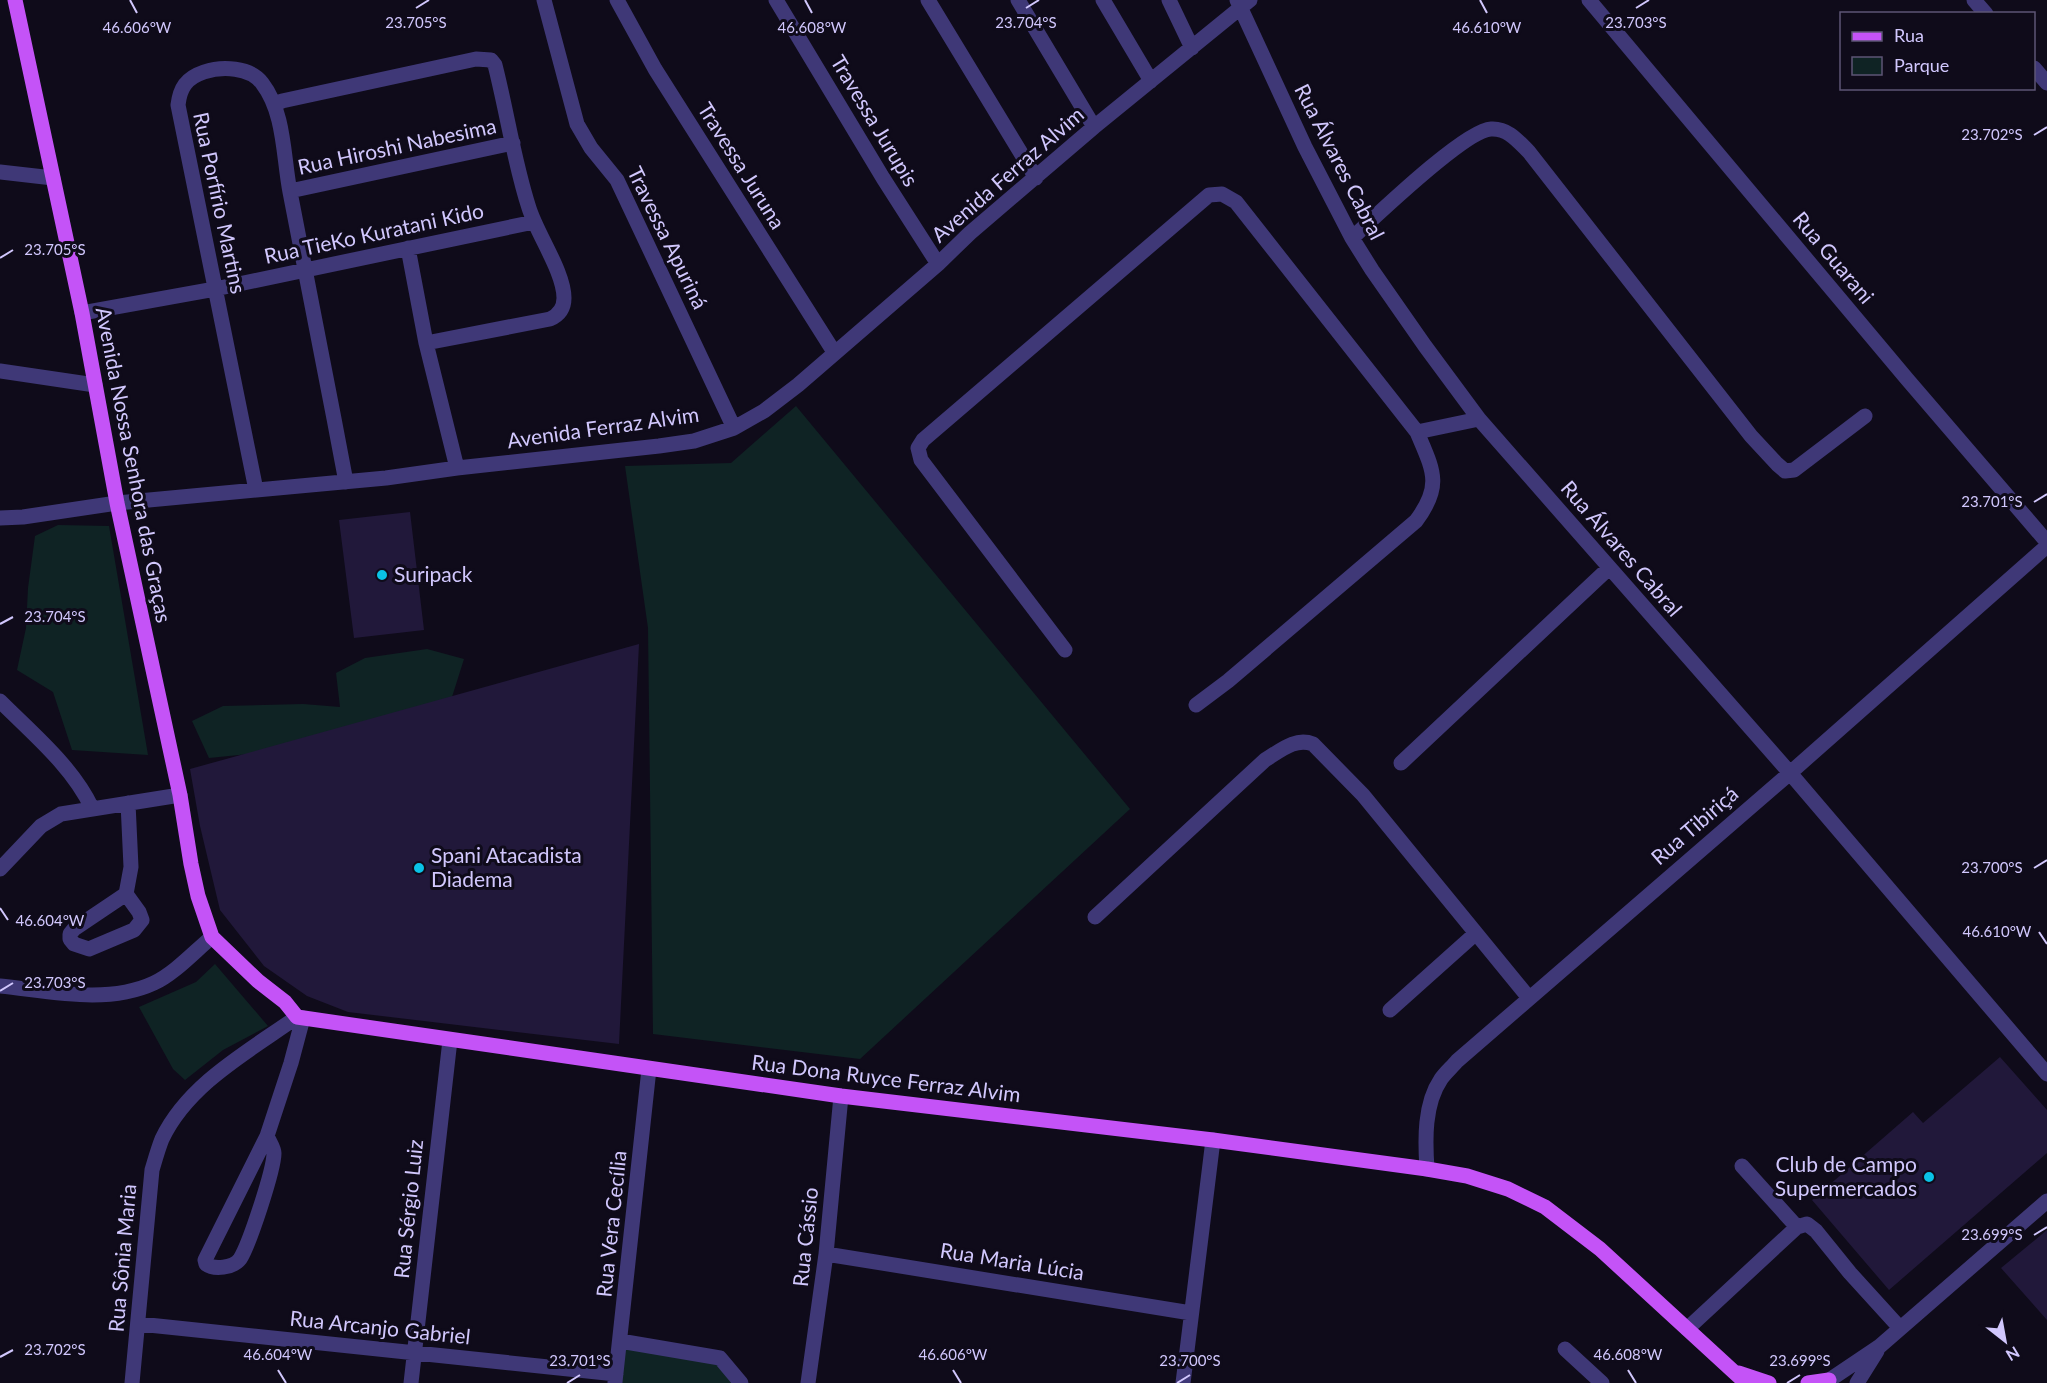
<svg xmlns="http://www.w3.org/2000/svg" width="2047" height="1383" viewBox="0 0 2047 1383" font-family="Lato,sans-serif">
<rect width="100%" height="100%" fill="#0f0b1a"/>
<!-- green -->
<path fill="#0f2324" d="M796 406 1130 809 860 1059 653 1034 648 628 625 466 731 463Z
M58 525 109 526 148 755 72 750 53 692 17 670 26 628 28 588 35 536Z
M427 649 464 659 440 735 209 758 192 721 223 706 303 704 340 707 336 673 365 658Z
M215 964 268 1026 223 1050 185 1080 173 1069 139 1007 196 982Z
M620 1341 715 1356 741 1383H615Z"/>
<!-- building -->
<path fill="#21183a" d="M410 512 424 630 354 638 339 520Z
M639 644 619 1044 348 1012 307 996 264 966 220 910 200 826 190 769Z
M2000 1057 2047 1110V1153L1889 1290 1812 1200 1913 1112 1923 1123Z
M2047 1230V1320L2001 1268Z"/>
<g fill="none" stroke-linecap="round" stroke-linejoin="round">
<!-- minor -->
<path stroke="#3f3877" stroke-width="15" d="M544 0 577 124 591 148 617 180 734 428
M617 0 655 69 834 352
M776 0 883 178 938 264
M928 0 1036 178
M1018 0 1094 127
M1103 0 1151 81
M1169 0 1192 48
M1237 0 1305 147 1352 238 1372 270 1425 346 1479 419 1790 773 2047 1074
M1589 0 1907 379 2047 542
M1974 0 1986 14
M2034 68 2047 83
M276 104 282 101 476 59 491 60 495 65C507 112 514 162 529 208 537 234 564 272 564 298 564 308 559 315 550 319L426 343
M0 172 53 178
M290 191 513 143
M1352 238C1375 217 1465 130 1491 129 1508 128 1518 141 1529 152L1751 436 1777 464 1785 471 1794 470 1865 416
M408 248 426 343 457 468
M82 313 215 289 534 222
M0 371 95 385
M256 490 178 105C180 88 186 78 204 72 222 66 250 67 262 83 285 113 283 156 290 192 308 288 328 385 346 482
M0 518 23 517 117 503 386 478 457 468 659 446 694 441 734 428 764 411 798 385 938 264 970 233 1094 127 1250 0
M1065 650 921 460 918 448 923 440 1209 195 1222 194 1236 202 1417 432 1479 419
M0 701C33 734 72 766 92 808
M1196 705 1228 681 1416 521C1443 485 1433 470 1417 432
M1401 763 1609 568
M0 869 41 826 61 814 180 795
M126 894 139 912 142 920 134 930 89 949 74 944 70 939V934L74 929 126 894 131 867 128 803
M1095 917 1265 760C1280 751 1295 737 1313 744L1363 795 1529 998
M0 986C49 991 107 1005 154 983 174 974 195 951 212 937
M1390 1010 1475 934
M267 1136C269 1141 274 1148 274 1153 274 1170 249 1245 240 1259 233 1268 214 1270 206 1264L205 1260 267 1136 291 1063 303 1018
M1742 1166 1797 1227
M1427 1169C1425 1140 1424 1104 1441 1079 1445 1073 1452 1067 1457 1061L1790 773 2047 546
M826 1254 1191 1313
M139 1324 616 1374
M1687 1329 1797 1227 1807 1224 1816 1231 1850 1273 1900 1328
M620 1341 720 1358 741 1383
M1565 1349 1602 1383
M615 1382 649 1069
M132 1383 152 1170C155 1160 158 1149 162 1139 188 1084 249 1051 297 1017
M411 1383 450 1040
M808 1383 826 1254 841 1096
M1183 1383 1213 1140
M1825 1383 1880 1346 2047 1201
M1857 1383 1877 1351"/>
<!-- major -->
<path stroke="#c453f7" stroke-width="15" d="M15 0 82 313 117 503 180 795 191 864 198 896 212 937 258 981 285 1002 297 1017 841 1096 1213 1140 1427 1169 1467 1176 1508 1189 1545 1207 1600 1249 1746 1383
M1739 1373 1769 1383
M1808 1383 1829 1380"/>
</g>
<!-- ticks -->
<path fill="none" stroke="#d1c7fd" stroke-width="2" d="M130 0 137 13M805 0 812 13M1480 0 1487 13M416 8 429 0M1026 8 1039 0M1636 8 1649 0M2034 135 2047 127M0 258 13 250M2034 502 2047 494M0 624 13 617M2034 868 2047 860M0 908 8 920M2039 932 2047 944M0 991 13 983M2034 1235 2047 1227M0 1357 13 1350M278 1370 286 1383M953 1370 961 1383M1628 1370 1636 1383M567 1383 580 1375M1177 1383 1190 1375M1787 1383 1800 1375"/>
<!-- markers -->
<g fill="#0ac2e6" stroke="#0f0b1a" stroke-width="2">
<circle cx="382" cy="575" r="6"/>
<circle cx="419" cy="868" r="6"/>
<circle cx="1929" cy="1177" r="6"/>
</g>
<g text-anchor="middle" stroke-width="6" stroke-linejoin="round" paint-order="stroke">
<!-- street labels -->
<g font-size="21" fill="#d1c7fd" stroke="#0f0b1a">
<text transform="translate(874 121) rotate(59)" y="7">Travessa Jurupis</text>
<text transform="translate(397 147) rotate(-12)" y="7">Rua Hiroshi Nabesima</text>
<text transform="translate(1339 162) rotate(63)" y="7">Rua Álvares Cabral</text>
<text transform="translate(741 166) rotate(58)" y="7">Travessa Juruna</text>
<text transform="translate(1008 175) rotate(-41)" y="7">Avenida Ferraz Alvim</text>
<text transform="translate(219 203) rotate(78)" y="7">Rua Porfírio Martins</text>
<text transform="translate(374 234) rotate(-12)" y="7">Rua TieKo Kuratani Kido</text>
<text transform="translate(667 238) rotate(64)" y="7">Travessa Apuriná</text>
<text transform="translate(1833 258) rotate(50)" y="7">Rua Guarani</text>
<text transform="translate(603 428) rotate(-8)" y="7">Avenida Ferraz Alvim</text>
<text transform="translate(133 465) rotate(79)" y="7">Avenida Nossa Senhora das Graças</text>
<text transform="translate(1621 549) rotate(49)" y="7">Rua Álvares Cabral</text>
<text transform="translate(1695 826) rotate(-41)" y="7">Rua Tibiriçá</text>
<text transform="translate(886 1079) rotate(7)" y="7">Rua Dona Ruyce Ferraz Alvim</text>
<text transform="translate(409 1209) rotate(-84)" y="7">Rua Sérgio Luiz</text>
<text transform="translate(612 1224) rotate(-84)" y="7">Rua Vera Cecília</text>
<text transform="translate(806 1237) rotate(-84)" y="7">Rua Cássio</text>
<text transform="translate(123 1258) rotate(-85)" y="7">Rua Sônia Maria</text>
<text transform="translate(1012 1262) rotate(9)" y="7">Rua Maria Lúcia</text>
<text transform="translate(380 1328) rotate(6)" y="7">Rua Arcanjo Gabriel</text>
</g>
<!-- poi labels -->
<g font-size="21" fill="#d1c7fd" stroke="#0f0b1a" text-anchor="start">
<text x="394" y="582">Suripack</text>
<text x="431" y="863">Spani Atacadista<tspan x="431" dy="24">Diadema</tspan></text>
<text x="1917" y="1172" text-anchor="end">Club de Campo<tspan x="1917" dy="24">Supermercados</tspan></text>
</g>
</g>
<g font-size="15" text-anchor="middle" fill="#d1c7fd" stroke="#0f0b1a" stroke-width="6" stroke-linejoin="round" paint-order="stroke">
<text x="416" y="28">23.705°S</text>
<text x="1026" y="28">23.704°S</text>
<text x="1636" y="28">23.703°S</text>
<text x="137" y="33">46.606°W</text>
<text x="812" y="33">46.608°W</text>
<text x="1487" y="33">46.610°W</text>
<text x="1992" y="140">23.702°S</text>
<text x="55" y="255">23.705°S</text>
<text x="1992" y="507">23.701°S</text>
<text x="55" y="622">23.704°S</text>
<text x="1992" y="873">23.700°S</text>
<text x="50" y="926">46.604°W</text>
<text x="1997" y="937">46.610°W</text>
<text x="55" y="988">23.703°S</text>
<text x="1992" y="1240">23.699°S</text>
<text x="55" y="1355">23.702°S</text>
<text x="278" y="1360">46.604°W</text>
<text x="953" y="1360">46.606°W</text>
<text x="1628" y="1360">46.608°W</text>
<text x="580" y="1366">23.701°S</text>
<text x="1190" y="1366">23.700°S</text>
<text x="1800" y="1366">23.699°S</text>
</g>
<!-- legend -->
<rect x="1840" y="12" width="195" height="78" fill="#0f0b1a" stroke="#5d5675" stroke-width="1.5"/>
<rect x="1852" y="32" width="30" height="9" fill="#c453f7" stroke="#5d5675" stroke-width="1.5"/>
<text x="1894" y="42" font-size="18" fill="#d1c7fd">Rua</text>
<rect x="1852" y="57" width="30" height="18" fill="#0f2324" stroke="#5d5675" stroke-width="1.5"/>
<text x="1894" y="72" font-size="18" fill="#d1c7fd">Parque</text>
<!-- north arrow -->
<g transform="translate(2005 1341) rotate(149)" stroke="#0f0b1a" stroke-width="4.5" paint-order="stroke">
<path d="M0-4.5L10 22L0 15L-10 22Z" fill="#d1c7fd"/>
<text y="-9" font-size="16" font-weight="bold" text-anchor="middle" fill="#d1c7fd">N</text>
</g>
</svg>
